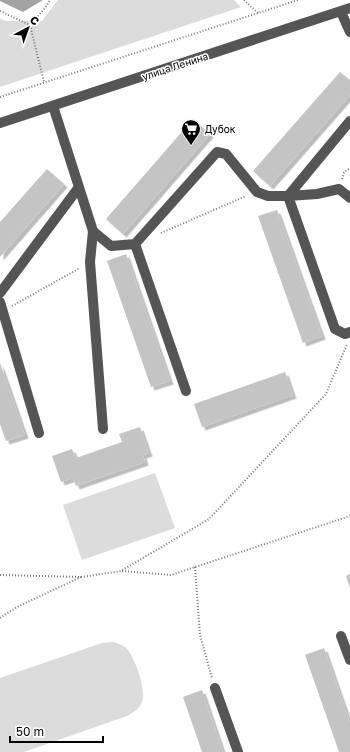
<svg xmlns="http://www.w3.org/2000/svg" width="350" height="752" viewBox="0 0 350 752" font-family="'Golos Text',sans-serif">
<defs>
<filter id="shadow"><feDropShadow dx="3.5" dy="3.5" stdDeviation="0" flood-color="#0004"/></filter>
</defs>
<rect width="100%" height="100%" fill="#fff"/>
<!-- green -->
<path fill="#dcdcdc" d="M58 0H234L241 7 0 87V19L6 21H42Z
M155 473 175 528 82 560 63 505Z
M114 642C118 644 123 645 126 648 134 655 145 687 143 698 142 707 134 712 127 716L24 752H0V678L102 643Z"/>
<!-- water -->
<path fill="#a3a3a3" d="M0 0H43L23 12 0 1Z"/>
<!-- building -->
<path fill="#c4c4c4" filter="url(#shadow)" d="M340 72 350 80V95L270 186 253 171Z
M193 119 210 134 123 234 106 219Z
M47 169 64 184 0 257V222Z
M277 210 322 336 303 343 258 216Z
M126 254 170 381 151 387 107 261Z
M0 363 25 435 6 441 0 424Z
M285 372 293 395 202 427 194 404Z
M140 427 149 453 143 455 145 462 76 486 73 478 61 482 52 456 72 449 76 458 122 442 119 434Z
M350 574V588L346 576Z
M324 648 350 723V752H339L305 655Z
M202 690 223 752H202L183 697Z"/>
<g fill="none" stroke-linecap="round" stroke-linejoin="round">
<!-- path -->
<path stroke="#777" stroke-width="2" stroke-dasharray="1 2" stroke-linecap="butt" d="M244 0 258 13
M0 11 30 25 45 8 50 0
M30 25 44 82
M0 97 298 0
M342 179 344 172 350 168
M161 233 246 196
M12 306 80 268
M195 567 200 635 212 678
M122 571 171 575 350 516
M0 575 82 577 121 571 209 519 326 394 347 344
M0 618 17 607 81 577"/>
<!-- minor -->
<path stroke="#555" stroke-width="10" d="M341 12 350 32
M53 106 93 231 111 246 135 244 186 391
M350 121 288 196 335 329 345 334 350 332
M0 123 350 8
M93 231 90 262 103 429
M135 244 217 152 226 154 257 192 268 196H288L317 194 339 189 350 198
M0 293 79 187
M0 302 39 433
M341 636 350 660
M215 688 238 752"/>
</g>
<!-- icons -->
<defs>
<g id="supermarket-pin" transform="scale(1)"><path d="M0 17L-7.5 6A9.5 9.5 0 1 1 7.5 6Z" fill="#000" stroke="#fff"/><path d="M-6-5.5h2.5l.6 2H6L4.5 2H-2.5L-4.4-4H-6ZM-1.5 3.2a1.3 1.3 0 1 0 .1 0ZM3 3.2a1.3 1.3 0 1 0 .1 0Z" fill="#fff"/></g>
</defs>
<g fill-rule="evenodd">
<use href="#supermarket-pin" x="191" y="129"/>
</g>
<g text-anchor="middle" stroke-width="3" stroke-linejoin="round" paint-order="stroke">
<!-- street labels -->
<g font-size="10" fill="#000" stroke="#fff">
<text transform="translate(175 66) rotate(-18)" y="4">улица Ленина</text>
</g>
<!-- poi labels -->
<g font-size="10" fill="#000" stroke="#fff" text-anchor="start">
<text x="205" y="133">Дубок</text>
</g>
</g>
<!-- north arrow -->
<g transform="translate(28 28) rotate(41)" stroke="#ffffff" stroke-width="3" paint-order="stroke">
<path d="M0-3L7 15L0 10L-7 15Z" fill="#000000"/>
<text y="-6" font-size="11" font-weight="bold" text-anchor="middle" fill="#000000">С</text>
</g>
<!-- scale -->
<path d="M10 736v6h93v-6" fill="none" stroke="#000000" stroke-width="2"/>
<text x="16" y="736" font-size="12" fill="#000000" stroke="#ffffff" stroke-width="3" paint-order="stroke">50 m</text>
</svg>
